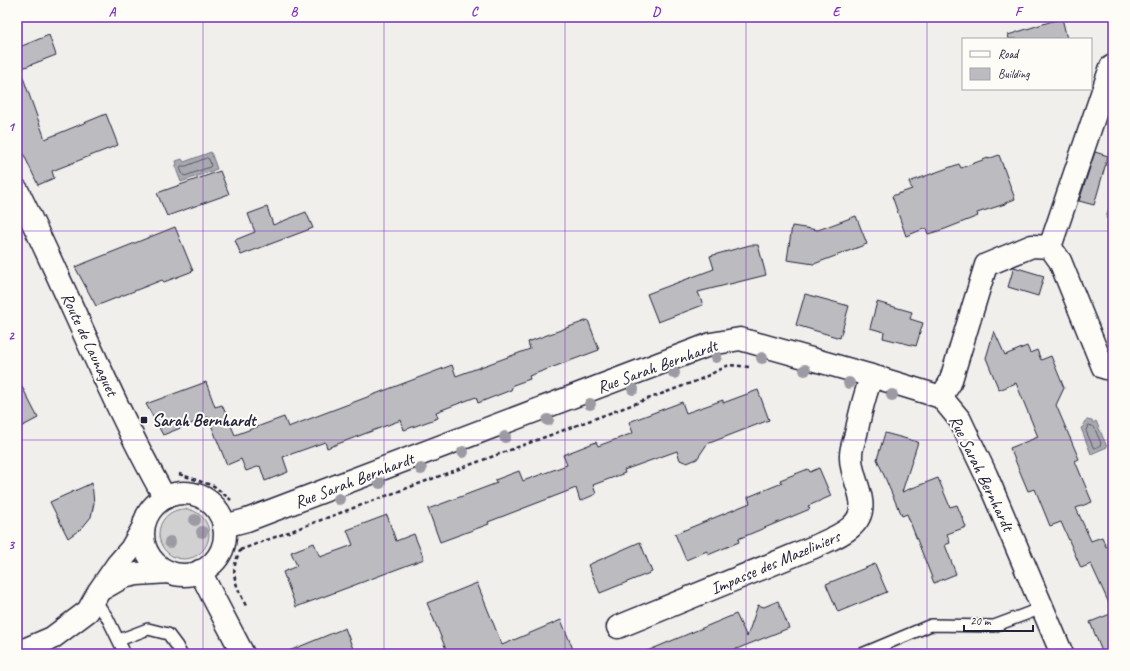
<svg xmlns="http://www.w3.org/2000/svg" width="1130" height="671" viewBox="0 0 1130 671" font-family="Caveat,sans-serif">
<rect width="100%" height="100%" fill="#f0efec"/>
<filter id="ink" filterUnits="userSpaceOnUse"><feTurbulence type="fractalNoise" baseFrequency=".025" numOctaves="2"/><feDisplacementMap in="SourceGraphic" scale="8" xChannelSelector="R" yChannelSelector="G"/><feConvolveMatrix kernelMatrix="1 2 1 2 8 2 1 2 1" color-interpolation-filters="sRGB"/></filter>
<g filter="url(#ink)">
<!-- green -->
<path fill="#d2d1d1" stroke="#7a7a86" d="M159 534a25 25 0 1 1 50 0a25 25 0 1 1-50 0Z"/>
<!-- water -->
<path fill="#a9a9b0" stroke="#737381" d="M211 152 217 169 181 182 175 166 177 165 176 161 182 159 184 162Z
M1113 195V220L1106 218Z
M1087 420 1092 421 1093 423 1096 421 1107 447 1091 454 1081 428 1084 426V422Z"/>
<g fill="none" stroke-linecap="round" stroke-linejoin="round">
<!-- shore -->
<path stroke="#58586a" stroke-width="1" d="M207 158 209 159 211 165 210 167 185 176 183 175 180 168 181 166H186Z
M1089 425 1094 427 1101 443 1100 446 1095 448 1093 447 1086 431Z"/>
</g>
<!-- building -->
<path fill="#bcbcc0" stroke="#22223b" d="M1062 18 1067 39H1009L1008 35Z
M49 35 56 55 20 69 45 139 106 114 118 145 52 171 54 178 38 185 17 140V48Z
M1095 152 1108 156 1094 205 1079 201Z
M999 155 1015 199 1005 203V204L977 213 978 216 945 229 928 234 926 228 906 236 892 196 912 189 909 182 959 164 961 168 988 158V159Z
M220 171 229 194 167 216 157 193Z
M267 207 273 225 306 212 313 228 241 255 235 240 255 232 248 214Z
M856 216 867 244 814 264 787 260 792 226 818 230Z
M175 227 193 271 164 282 162 280 96 306 75 267Z
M750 245H758L766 275 698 292 703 305 658 322 647 294 714 269 710 256Z
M1014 267 1044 276 1038 296 1008 287Z
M805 294 849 306 840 338 796 325Z
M877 302 912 312 910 319 923 323 916 346 883 338 884 332 870 328Z
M588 320 599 350 529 376 530 379 513 385 511 390 478 403 476 397 436 412 438 418 404 430 401 420 327 448 325 442 283 457 288 472 265 481 260 466 246 471 241 459 227 465 208 417 163 435 146 404 206 382 215 407 222 405 235 435 284 417 288 427 452 365 456 376 530 349 528 342Z
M994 331 1005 355 1027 346 1030 353 1037 350 1041 360 1051 356 1064 388 1056 405 1079 459 1075 461 1092 502 1076 508 1091 541 1102 537 1106 547 1113 544V612L1091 564 1081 568 1061 522 1050 526 1035 489 1028 491 1010 448 1038 437 1016 383 999 390 986 358Z
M17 377 38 418 17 429Z
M758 390 769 420 707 444 697 459 687 463 680 460 677 451 624 470 625 473 593 485 596 494 580 501 576 488 488 522 489 524 440 542 428 509 497 483 495 480 519 471 523 481 567 465 563 455 596 442 598 446 633 433 629 422 682 402 686 413 723 400V403Z
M885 433 918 442 902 492 938 478 950 507 957 505 966 527 947 534 950 543 945 545 956 574 934 583 907 514 902 516 898 506V508L877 459Z
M819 468 831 496 808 506 810 509 738 539 739 542 708 555 707 551 686 560 675 534 750 503 748 497 782 483 780 480 808 469 810 472Z
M92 483 94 503 91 517 82 528 68 538 50 502Z
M387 515 396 541 414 534 424 559 296 607 283 572 297 566 291 552 314 543 320 557 353 545 347 530Z
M640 542 652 572 600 593 588 565Z
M875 564 887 592 838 612 826 584Z
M477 583 502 645 561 620 575 654H448L427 603Z
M778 601 789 628 724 654H640L736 614 747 637 758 605 764 607Z
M1113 613V654H1103L1090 622Z
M345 628 355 654H284V653Z"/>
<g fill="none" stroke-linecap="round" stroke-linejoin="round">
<!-- lane casing -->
<g stroke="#22223b" stroke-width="14">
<path id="lane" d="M94 599 107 617 125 654
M119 640 148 629 168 634 177 646 181 654
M862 654 931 625 994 626 1042 608"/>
</g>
<!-- street casing -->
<g stroke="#22223b" stroke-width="25">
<path id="street" d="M1050 247 1111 67 1113 66
M941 397 950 383 986 265 1032 246 1050 247 1060 261 1103 367 1113 370
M224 526 247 520 711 344 740 339 872 376 941 397 960 420 986 475 1062 654
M102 589 123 577 137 574 169 572
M618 627 814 547C833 538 866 528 861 500 859 485 850 471 851 455 851 448 854 441 856 434 860 414 864 395 872 376
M17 653 52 638 88 611 99 591 117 565 131 549 143 528"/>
</g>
<!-- secondary casing -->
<g stroke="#22223b" stroke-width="25">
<path id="secondary" d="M17 190C68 292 109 398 165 498
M143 534a41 41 0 1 1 82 0a41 41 0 1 1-82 0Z
M200 571 211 593 243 654"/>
</g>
<!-- path -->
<path stroke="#22223b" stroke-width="2.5" stroke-dasharray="4 3" stroke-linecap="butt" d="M17 161 20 167
M179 474 214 486 231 500
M241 549C228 574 236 584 247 608
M240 550 699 380 729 365 750 367"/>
<!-- lane -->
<use href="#lane" stroke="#fdfcf7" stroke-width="11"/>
<!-- street -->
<use href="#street" stroke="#fdfcf7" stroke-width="22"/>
<!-- secondary -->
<use href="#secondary" stroke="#fdfcf7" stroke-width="22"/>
</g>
<!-- trees -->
<g fill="#9c9ba3">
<circle cx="716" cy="357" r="6"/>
<circle cx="762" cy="358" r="6"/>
<circle cx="805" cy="370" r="6"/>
<circle cx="674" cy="373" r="6"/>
<circle cx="849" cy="383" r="6"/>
<circle cx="633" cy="389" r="6"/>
<circle cx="892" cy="395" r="6"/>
<circle cx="590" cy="404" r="6"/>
<circle cx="548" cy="420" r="6"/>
<circle cx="505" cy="437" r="6"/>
<circle cx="463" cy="452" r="6"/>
<circle cx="421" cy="469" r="6"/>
<circle cx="380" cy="483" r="6"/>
<circle cx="339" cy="499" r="6"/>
<circle cx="195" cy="520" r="6"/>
<circle cx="202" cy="532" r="6"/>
<circle cx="170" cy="542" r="6"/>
</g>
</g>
<!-- grid -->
<path fill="none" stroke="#7b2cbf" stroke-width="1" stroke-opacity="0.55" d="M203 17V654M384 17V654M565 17V654M746 17V654M927 17V654M17 231H1113M17 440H1113"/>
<!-- markers -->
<rect fill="#22223b" stroke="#fdfcf7" stroke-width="1.5" x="140" y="416" width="8" height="8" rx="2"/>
<g text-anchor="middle" stroke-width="4" stroke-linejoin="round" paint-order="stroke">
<!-- street labels -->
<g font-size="17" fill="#22223b" stroke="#fdfcf7">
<text transform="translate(90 344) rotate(65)" y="6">Route de Launaguet</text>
<text transform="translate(657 366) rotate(-20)" y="6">Rue Sarah Bernhardt</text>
<text transform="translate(982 473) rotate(64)" y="6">Rue Sarah Bernhardt</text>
<text transform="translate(354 480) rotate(-21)" y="6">Rue Sarah Bernhardt</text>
<text transform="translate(775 562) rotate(-23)" y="6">Impasse des Mazeliniers</text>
</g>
<!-- poi labels -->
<g font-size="17" font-weight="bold" fill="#22223b" stroke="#fdfcf7" text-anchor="start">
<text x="152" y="426">Sarah Bernhardt</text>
</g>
</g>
<!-- margin -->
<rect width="1130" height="671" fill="none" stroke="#fdfcf7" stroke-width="44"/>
<!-- legend -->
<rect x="962" y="38" width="130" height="52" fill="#fdfcf7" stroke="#a5a5ac"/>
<rect x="970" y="51" width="20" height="6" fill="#fdfcf7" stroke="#a5a5ac"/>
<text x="998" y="58" font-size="12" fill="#22223b">Road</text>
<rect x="970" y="68" width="20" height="12" fill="#bcbcc0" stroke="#a5a5ac"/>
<text x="998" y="78" font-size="12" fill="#22223b">Building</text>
<!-- scale -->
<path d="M964 625v6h69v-6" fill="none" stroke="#22223b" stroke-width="2"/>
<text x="970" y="625" font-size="12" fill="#22223b" stroke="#fdfcf7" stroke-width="3" paint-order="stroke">20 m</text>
<rect x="22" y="22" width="1086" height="627" fill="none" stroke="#7b2cbf" stroke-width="1.5"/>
<g font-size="13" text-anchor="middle" font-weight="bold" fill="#7b2cbf">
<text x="112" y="16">A</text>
<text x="294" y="16">B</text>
<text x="474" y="16">C</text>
<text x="656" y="16">D</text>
<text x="836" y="16">E</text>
<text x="1018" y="16">F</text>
<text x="11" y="131">1</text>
<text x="11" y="340">2</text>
<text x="11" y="549">3</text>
</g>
</svg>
